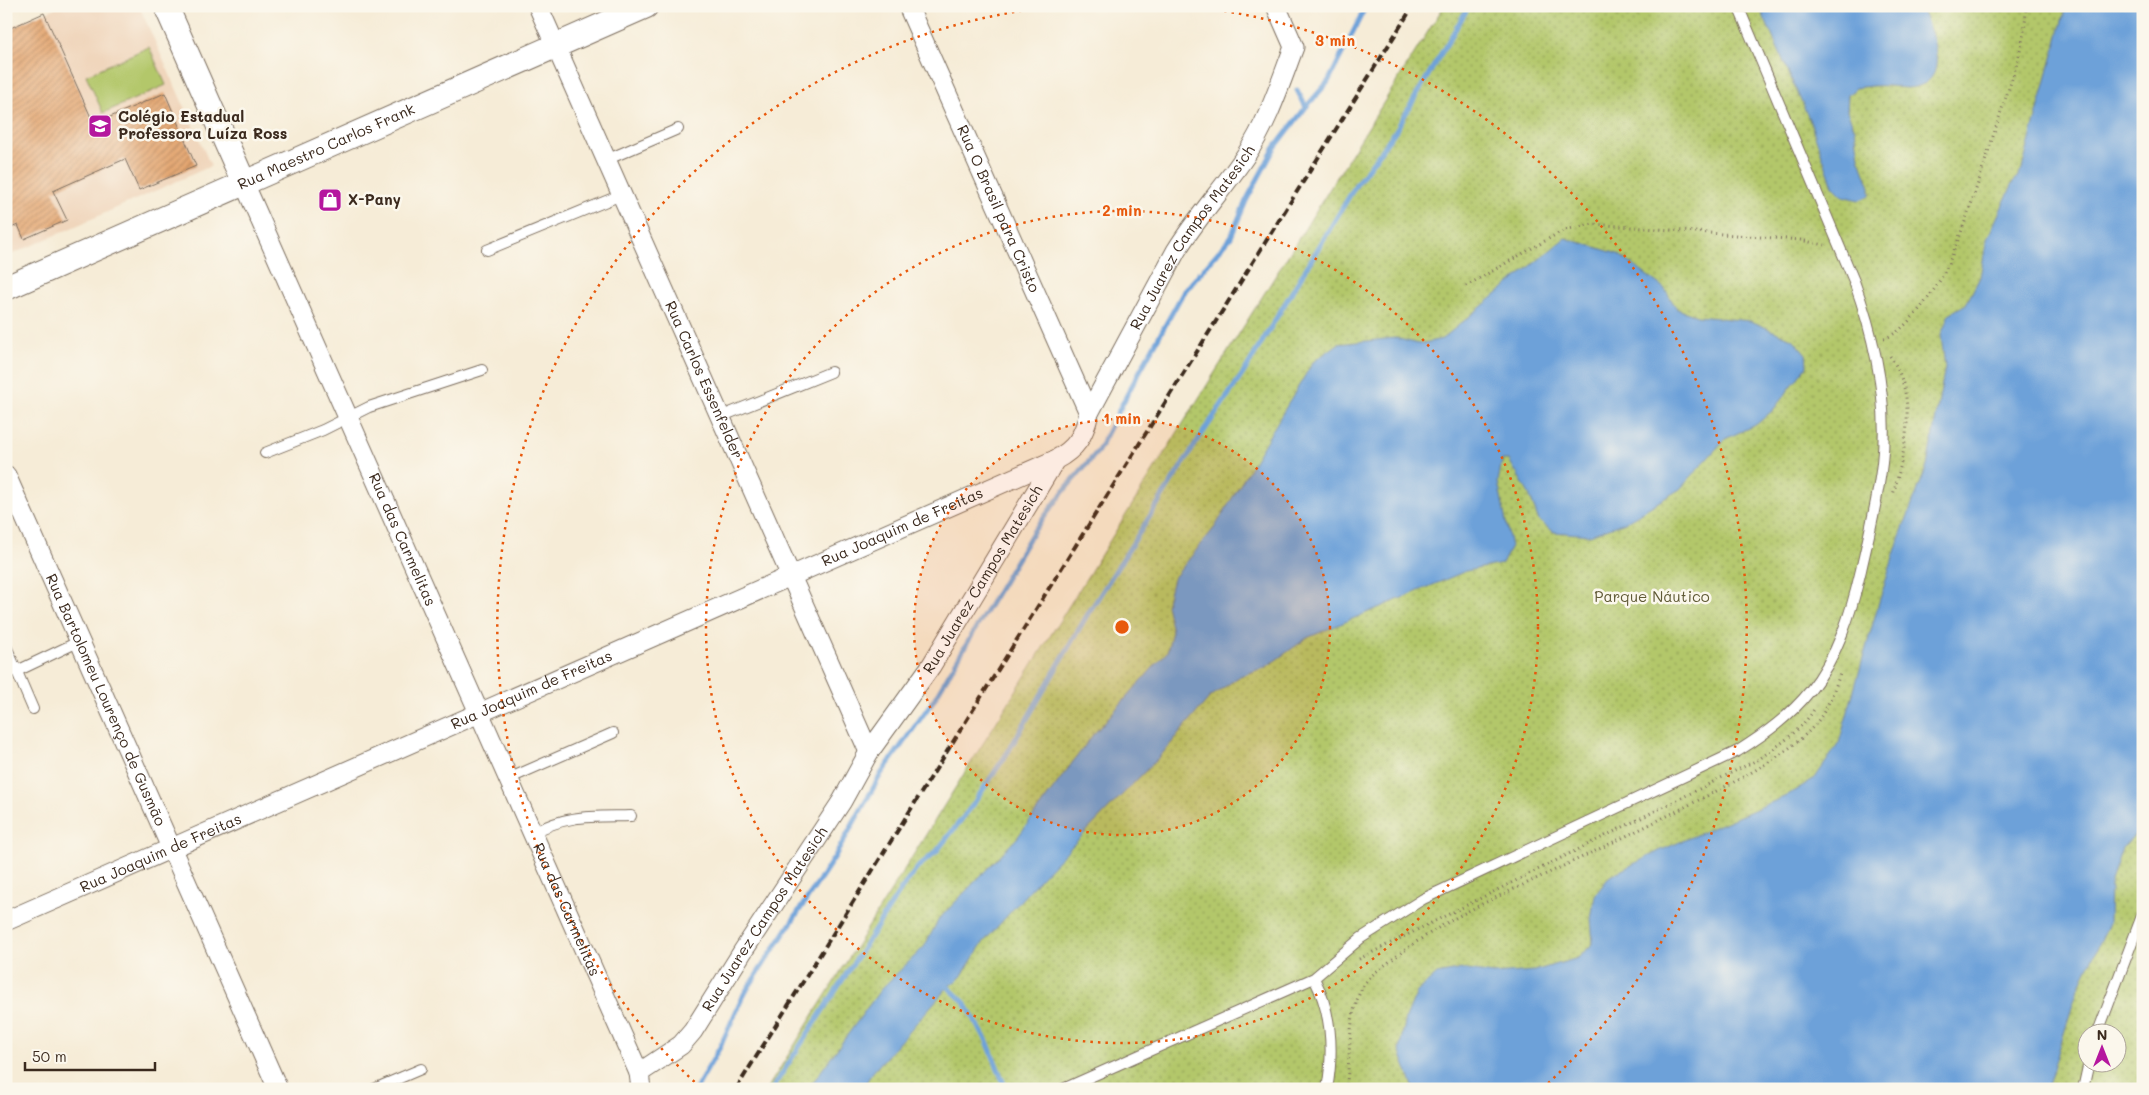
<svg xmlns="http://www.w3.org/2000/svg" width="2149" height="1095" viewBox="0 0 2149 1095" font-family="Mali,sans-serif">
<defs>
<pattern id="park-dots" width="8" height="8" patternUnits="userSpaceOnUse" patternTransform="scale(1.25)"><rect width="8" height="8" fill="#b3c76b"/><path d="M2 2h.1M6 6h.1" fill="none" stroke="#93a257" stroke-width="1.8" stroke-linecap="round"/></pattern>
<pattern id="building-hatch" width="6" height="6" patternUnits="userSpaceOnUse" patternTransform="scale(1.25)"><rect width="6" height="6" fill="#e3a46e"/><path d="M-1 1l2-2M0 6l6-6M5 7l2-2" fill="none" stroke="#b9865a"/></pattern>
</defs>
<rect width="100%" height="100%" fill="#fbf7ec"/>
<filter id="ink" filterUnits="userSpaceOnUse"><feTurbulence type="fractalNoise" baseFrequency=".02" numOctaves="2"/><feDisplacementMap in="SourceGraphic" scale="10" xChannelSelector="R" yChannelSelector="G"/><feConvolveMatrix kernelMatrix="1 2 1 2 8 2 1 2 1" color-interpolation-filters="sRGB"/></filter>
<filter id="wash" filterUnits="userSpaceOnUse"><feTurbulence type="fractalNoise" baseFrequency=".0096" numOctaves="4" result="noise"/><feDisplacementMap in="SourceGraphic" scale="20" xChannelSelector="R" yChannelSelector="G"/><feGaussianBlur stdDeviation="1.12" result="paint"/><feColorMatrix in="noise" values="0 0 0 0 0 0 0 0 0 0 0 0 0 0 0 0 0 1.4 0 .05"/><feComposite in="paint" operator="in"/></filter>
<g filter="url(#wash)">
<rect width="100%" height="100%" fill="#f6ecd7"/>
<!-- built -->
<path fill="#f0d6bc" d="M60 6H139L211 166 6 257V30Z"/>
<!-- grass -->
<path fill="#b3c76b" stroke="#777844" d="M149 47 166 85 103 113 86 75Z"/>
<!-- park -->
<path fill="url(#park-dots)" stroke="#777844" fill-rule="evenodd" d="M1444 6H2143V1089H767ZM2086 1032H2116V1062H2086Z"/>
<!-- water -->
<path fill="#6da1d9" stroke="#54667c" d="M1759 6H1920C1933 34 1955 86 1906 88 1901 88 1895 86 1890 86 1879 85 1867 86 1856 88L1848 95 1847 111 1855 129 1859 157 1870 187V196L1859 200 1843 196 1833 186 1809 119Z
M2066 6H2143V826L2122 848 2110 884 2109 923 2077 991 2047 1089H1414L1399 1050 1406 1018 1417 992 1437 974 1462 969 1493 974 1534 971 1578 958 1593 944 1591 919 1595 895 1610 876 1659 851 1786 796 1815 778 1839 743 1879 602 1900 536 1927 466 1945 367 1941 335 1949 314 1966 304 1980 277 1987 239 2012 185 2022 169Z
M1565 238 1618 254 1664 288 1677 309 1697 316 1751 321 1794 340 1806 354 1807 366 1773 410 1757 424 1725 439 1680 489 1625 522 1590 535 1554 532 1539 521 1529 494 1509 460H1502L1498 482 1511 547 1502 564 1466 571 1307 638 1266 667 1240 676 1209 698 1162 754 1037 882 982 944 961 977 948 987 872 1073 862 1089H808L881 989 924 947 939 919 1017 838 1092 736 1167 652 1172 631 1166 605 1173 579 1215 527 1313 362 1338 344 1395 338 1419 344 1442 339Z"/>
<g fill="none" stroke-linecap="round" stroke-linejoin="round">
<!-- stream -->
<path stroke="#6da1d9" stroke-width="5" d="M1297 90 1306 107
M948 987 965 1003 987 1041 1006 1089
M696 1089 720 1047 744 994 834 858 881 774 933 701 1033 532 1067 487 1098 451 1130 389 1183 293 1231 237 1246 201 1274 149 1306 107 1328 82 1366 6
M772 1089 902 888 919 866 936 852 972 806 1008 752 1086 617 1202 434 1244 372 1356 185 1396 130 1469 6"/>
</g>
<g id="blocks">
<!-- building -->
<path fill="url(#building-hatch)" d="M44 13 94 124 165 93 196 166 139 190 125 159 53 191 67 220 24 239 18 225 6 230V30Z"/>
</g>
</g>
<g filter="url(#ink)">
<use href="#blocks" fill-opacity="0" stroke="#7c6e5f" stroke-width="1"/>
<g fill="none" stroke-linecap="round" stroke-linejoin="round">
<!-- service casing -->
<g stroke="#7c6e5f" stroke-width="12">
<path id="service" d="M606 160 678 129
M487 250 621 195
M720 417 831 372
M265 453 323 430 369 407 482 370
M6 646 33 709
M17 671 80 641
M508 779 613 733
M533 833C568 814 592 817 631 816
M1314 978C1332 1013 1334 1050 1327 1089
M2098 1032 2143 913
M374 1089 421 1069
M1063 1089 1314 978 1361 938 1423 899 1738 751C1765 734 1790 716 1810 691 1838 656 1851 613 1861 570 1869 535 1878 499 1882 463 1889 401 1875 339 1854 281L1738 6
M2083 1089 2089 1062"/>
</g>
<!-- minor casing -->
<g stroke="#7c6e5f" stroke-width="21">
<g id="minor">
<path id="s1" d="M538 6 869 752"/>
<path id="s2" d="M908 6 1089 413"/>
<path id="s3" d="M244 183 639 1073"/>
<path id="s4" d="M6 475 278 1089"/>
<path id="s5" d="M6 921 1055 460"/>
<path id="s6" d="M641 1089 639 1073 681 1045 693 1031 743 951 842 801 869 752 931 666 1055 460C1076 449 1084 436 1089 413L1176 251C1197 217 1224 188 1246 155 1268 122 1280 84 1294 47L1276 6"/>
</g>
</g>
<!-- tertiary casing -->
<g stroke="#7c6e5f" stroke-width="26">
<g id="tertiary">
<path d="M166 6 244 183"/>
<path id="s7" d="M6 288 646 6"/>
</g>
</g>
<!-- path -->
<path stroke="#7c6e5f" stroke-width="3" stroke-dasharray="1 4" stroke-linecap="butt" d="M1466 286 1564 230 1593 224 1800 240 1825 245
M1884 338C1904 335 1938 287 1946 269 1967 222 1981 173 1997 124 2009 86 2026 47 2026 6
M1890 356C1919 398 1905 450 1893 495
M1359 959 1759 759C1779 745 1802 730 1815 708
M1346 1089C1351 1058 1347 1007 1366 982 1372 974 1381 968 1389 962 1423 935 1460 914 1499 896 1562 867 1625 837 1687 806 1726 786 1782 760 1812 728 1827 712 1834 691 1841 671"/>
<!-- service -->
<use href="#service" stroke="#fff" stroke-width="10"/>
<!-- minor -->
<use href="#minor" stroke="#fff" stroke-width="19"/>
<!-- tertiary -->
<use href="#tertiary" stroke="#fff" stroke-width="24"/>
<!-- rail -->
<path stroke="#3b2a1e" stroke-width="4" stroke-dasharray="8 4" stroke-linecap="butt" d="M736 1089 1413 6"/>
</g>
</g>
<!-- distance rings -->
<circle cx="1122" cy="627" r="208" fill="#e8590c" fill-opacity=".12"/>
<g fill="none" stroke="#e8590c" stroke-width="2.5" stroke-dasharray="2.5 5">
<circle cx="1122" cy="627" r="208"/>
<circle cx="1122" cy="627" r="416"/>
<path d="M700 1087A624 624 0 0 1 1057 6M1187 6A624 624 0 0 1 1544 1087"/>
</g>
<!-- icons -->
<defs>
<g id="school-square" transform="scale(1.25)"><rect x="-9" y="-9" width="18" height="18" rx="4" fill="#b5179e" stroke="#fbf7ec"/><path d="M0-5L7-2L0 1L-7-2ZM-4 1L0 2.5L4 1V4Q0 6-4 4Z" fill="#fff"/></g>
<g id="shop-square" transform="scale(1.25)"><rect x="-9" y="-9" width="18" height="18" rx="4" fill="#b5179e" stroke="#fbf7ec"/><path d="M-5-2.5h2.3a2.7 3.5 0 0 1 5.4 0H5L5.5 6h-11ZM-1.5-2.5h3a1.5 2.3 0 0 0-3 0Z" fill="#fff"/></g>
</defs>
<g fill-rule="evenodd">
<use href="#school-square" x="100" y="126"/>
<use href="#shop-square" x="330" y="200"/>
</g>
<g text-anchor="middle" stroke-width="5" stroke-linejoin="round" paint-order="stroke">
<!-- poi labels -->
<g font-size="15" font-weight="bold" fill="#3b2a1e" stroke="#fbf7ec" text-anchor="start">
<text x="118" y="122">Colégio Estadual<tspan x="118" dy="17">Professora Luíza Ross</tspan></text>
<text x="348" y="205">X-Pany</text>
</g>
<!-- street labels -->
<g font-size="15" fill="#3b2a1e" stroke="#fbf7ec">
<text dy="5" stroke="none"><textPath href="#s7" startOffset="350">Rua Maestro Carlos Frank</textPath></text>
<text dy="5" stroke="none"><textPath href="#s2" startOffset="222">Rua O Brasil para Cristo</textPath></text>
<text dy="5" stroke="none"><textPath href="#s6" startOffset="1026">Rua Juarez Campos Matesich</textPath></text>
<text dy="5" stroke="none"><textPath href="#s1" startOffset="409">Rua Carlos Essenfelder</textPath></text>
<text dy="5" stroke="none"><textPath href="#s5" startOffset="979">Rua Joaquim de Freitas</textPath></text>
<text dy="5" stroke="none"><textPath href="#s3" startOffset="390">Rua das Carmelitas</textPath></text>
<text dy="5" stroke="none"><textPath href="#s6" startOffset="622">Rua Juarez Campos Matesich</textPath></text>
<text dy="5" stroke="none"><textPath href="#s5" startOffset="574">Rua Joaquim de Freitas</textPath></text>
<text dy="5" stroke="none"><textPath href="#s4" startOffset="246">Rua Bartolomeu Lourenço de Gusmão</textPath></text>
<text dy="5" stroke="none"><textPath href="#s5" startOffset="169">Rua Joaquim de Freitas</textPath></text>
<text dy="5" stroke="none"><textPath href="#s3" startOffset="795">Rua das Carmelitas</textPath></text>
<text dy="5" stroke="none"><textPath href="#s6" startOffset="218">Rua Juarez Campos Matesich</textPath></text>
</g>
<!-- park labels -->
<g font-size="15" fill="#5f5935" stroke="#fbf7ec">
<text x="1652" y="602">Parque Náutico</text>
</g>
</g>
<circle cx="1122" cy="627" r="8" fill="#e8590c" stroke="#fbf7ec" stroke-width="2.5"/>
<g font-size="15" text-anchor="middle" font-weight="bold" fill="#e8590c" stroke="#fbf7ec" stroke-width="5" stroke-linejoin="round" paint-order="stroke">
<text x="1335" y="46">3 min</text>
<text x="1122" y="216">2 min</text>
<text x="1122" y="424">1 min</text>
</g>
<!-- margin -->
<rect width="2149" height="1095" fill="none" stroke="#fbf7ec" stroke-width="25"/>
<!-- north arrow -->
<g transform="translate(2102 1048)"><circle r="24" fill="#fbf7ec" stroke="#aea59a"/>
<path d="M0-4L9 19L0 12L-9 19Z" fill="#b5179e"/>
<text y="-8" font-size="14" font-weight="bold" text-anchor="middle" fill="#3b2a1e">N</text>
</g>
<!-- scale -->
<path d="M25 1062v8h130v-8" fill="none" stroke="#3b2a1e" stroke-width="2.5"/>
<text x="32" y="1062" font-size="15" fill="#3b2a1e" stroke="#fbf7ec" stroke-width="4" paint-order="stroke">50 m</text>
</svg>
